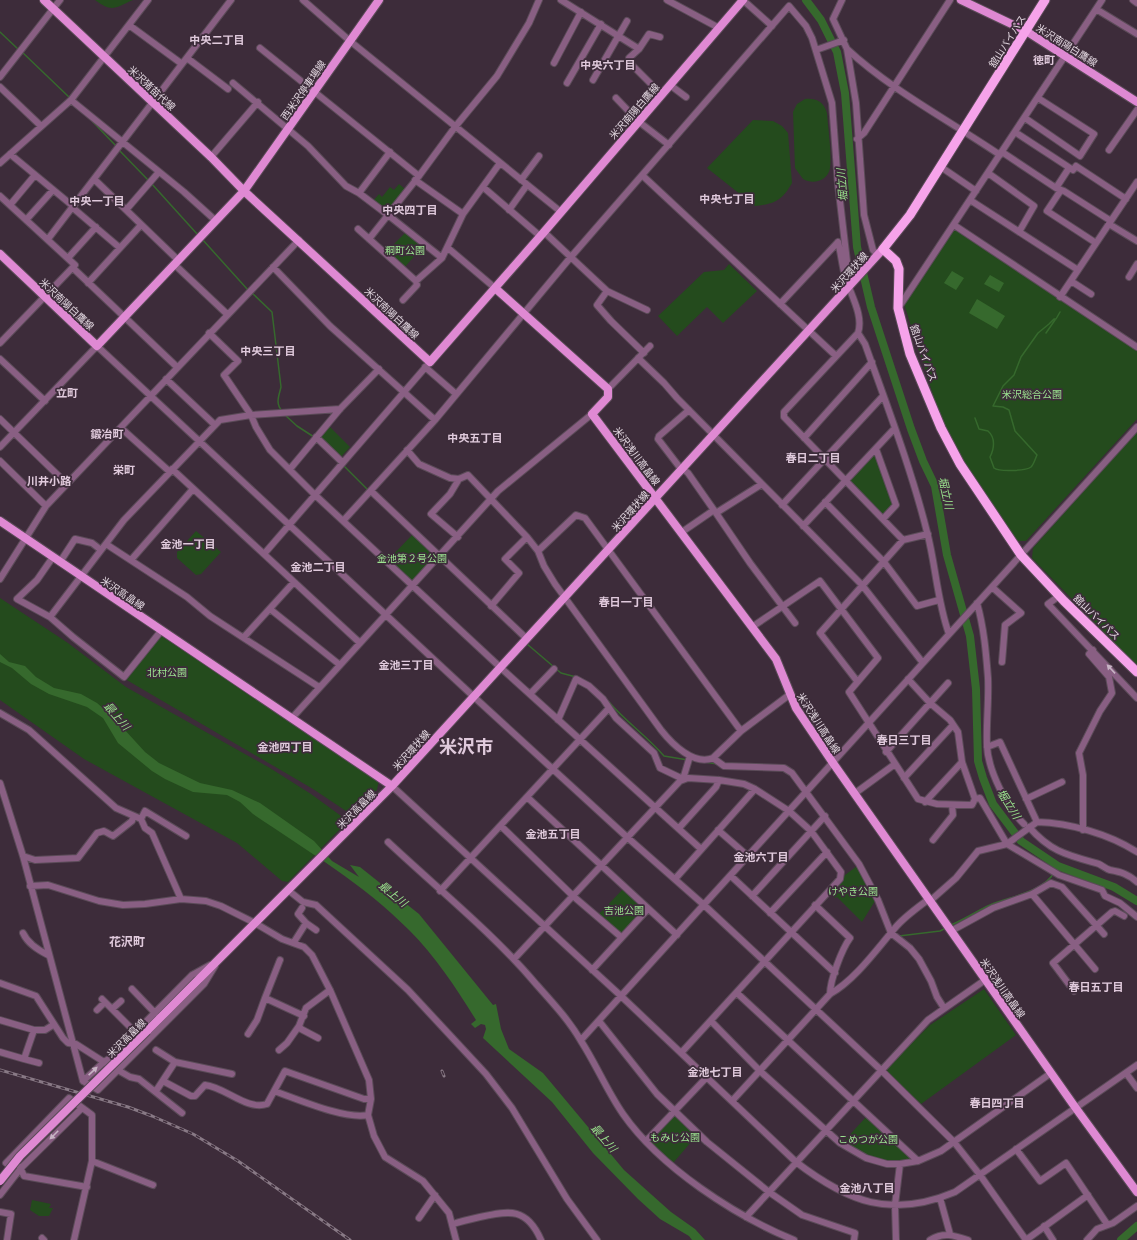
<svg xmlns="http://www.w3.org/2000/svg" width="1137" height="1240" viewBox="0 0 1137 1240" font-family="'Noto Sans','Noto Sans JP',sans-serif">
<rect width="100%" height="100%" fill="#3d2c3a"/>
<!-- green -->
<path fill="#244b1d" d="M95 0H133C114 8 113 13 95 0Z
M805 99C816 98 824 102 827 113 828 128 832 154 830 168 828 181 813 185 803 179L795 168 793 112 797 104Z
M753 120 773 121 782 126 788 133 792 183C782 201 774 204 755 206L707 168Z
M399 184 405 189 389 210H383L373 201 379 194 382 197 390 187 394 190Z
M954 228 1137 350V419L1026 541H1018L978 485 944 429 904 304Z
M406 232 424 245 404 268 386 252Z
M729 264 757 291 723 323 707 307 677 336 658 316 704 272 724 270Z
M328 425 350 447 340 458 318 437Z
M1137 431V666L1032 558 1033 548Z
M875 454 894 504 885 514 881 515 850 481 851 478Z
M196 531 221 552 201 574 196 575 177 558V552Z
M413 534 437 556 411 583 388 560Z
M0 598 68 643 126 687 270 768 311 794 348 821 288 882 282 881 237 843 84 759 0 700Z
M160 635 379 780 377 790 352 815 313 789 125 679Z
M857 866 875 901 862 922 837 897 835 898 830 894 845 875Z
M624 888 645 909 620 936 598 915Z
M984 989 1016 1035 921 1104 888 1073 887 1068 930 1025Z
M675 1115 697 1135 674 1162H671L651 1143 650 1140Z
M867 1116 911 1155 909 1161C882 1165 865 1155 843 1142Z
M32 1200 51 1204 49 1208H53L49 1216H39L30 1210Z"/>
<!-- water -->
<path fill="#36692d" d="M952 271 964 278 956 290 944 283Z
M990 275 1004 283 999 292 984 284Z
M977 299 1005 316 997 329 969 313Z
M0 654 9 662 25 666 36 677 54 688 81 694 97 703 113 717 145 752 159 763 200 783 232 790 260 803 314 841 332 861 359 877 350 865 360 867 419 914 493 1005 496 1004 501 1029 509 1049 543 1073 624 1170 671 1212 695 1229 705 1240H692L689 1236 660 1219 638 1199 593 1153 552 1102 483 1038 486 1029 485 1025 481 1024 475 1028 471 1024 476 1020C456 988 436 957 409 930 364 884 306 850 253 814L240 802 227 795 193 792 165 779 152 771 118 743 103 718 87 707 49 694 31 684 12 668 0 662Z"/>
<g fill="none" stroke-linecap="round" stroke-linejoin="round">
<!-- stream -->
<path stroke="#36692d" stroke-width="1.5" d="M0 32 19 50
M22 52 70 98
M93 122 117 147
M119 150 148 180
M151 183 198 235
M202 239 248 290
M251 292 272 312 281 387C279 396 275 403 282 411
M1046 333 1055 320
M285 415 297 426 314 437
M975 418 979 429 988 431C996 438 994 449 990 457L994 468C999 472 1026 471 1031 467 1034 464 1035 459 1037 455L1015 431 1009 410 1003 407 993 406 1003 386 1014 375 1021 357 1038 333 1049 324 1054 319H1056L1060 312
M344 466 368 490
M527 644 561 673 576 677
M609 702C626 722 647 736 664 756L688 760
M705 762 717 764
M737 764 771 765
M821 808 862 864
M951 925C965 919 977 911 990 905 1011 896 1041 893 1054 873
M899 936 940 931 946 928"/>
<!-- river -->
<path stroke="#36692d" stroke-width="8" d="M806 0 821 20 837 52 845 93 857 247 871 307 911 429 923 461 935 486 947 555 970 636 976 689 978 761 983 778 993 804 1021 841 1058 866 1114 887 1137 901
M1121 1240 1137 1226"/>
<!-- minor casing -->
<g stroke="#5b4b58" stroke-width="8">
<path id="minor" d="M303 0 350 41 561 212
M561 0 639 49
M667 0 719 28
M743 0 772 26
M842 0 833 19 847 49 856 103 864 215 873 250 878 255
M1133 0 1137 3
M1096 9 1137 34
M129 25 182 64
M660 37 649 34 639 49 629 58V62L662 95
M260 48 419 176
M847 49C891 90 950 121 1000 155
M816 50 844 40
M187 58 228 89
M554 63 581 12
M0 77 60 0
M593 80 627 21
M233 83 308 146 346 186 359 193 388 215
M567 83 601 24
M670 85 686 97
M0 87 41 126
M616 98 638 121 669 145
M71 100 184 192 215 220
M1025 118 1080 156 1094 134 1038 98
M1015 132 1073 170 1076 166 1126 199
M857 139 864 133 950 0
M1109 150 1137 110
M1002 152 1056 188 1064 191 1111 221
M10 154 74 207
M211 157 258 102
M0 163 71 100 148 0
M941 167 976 191
M988 173 1034 206 1019 232
M643 176 835 355
M95 180 178 260
M415 180 463 214
M521 180 539 156
M483 187 540 236
M1056 188 1069 168
M1061 190 1047 211 1096 243
M359 193 390 152
M0 196 75 265 0 343
M970 200 1078 270
M10 205 35 175
M73 208 120 248
M126 210 158 173
M509 210 527 185
M388 215 442 258
M26 220 53 190
M1109 224 1137 241
M954 225 1137 347
M358 229 416 281
M544 232 607 291 647 310
M48 239 231 0
M369 239 419 176 455 127 497 76 529 23 539 0
M838 242C841 253 842 265 845 276 850 294 864 315 858 333L784 412V417L903 540
M448 248 495 288
M68 258 96 227
M174 264 227 314
M273 267 330 326 435 420
M73 268 177 367
M1129 277 1137 264
M1071 281 1091 294
M88 283 141 225
M607 291 597 305 611 321 644 353
M1060 297 1137 182
M403 300 417 285 416 281 442 258 463 214 500 163
M780 304 838 242
M899 307 1102 0
M209 333 238 361 224 375 251 415 256 427 270 450 314 494 501 668 701 849
M858 333 865 344C887 406 911 468 927 532 936 566 937 601 949 634
M638 358 664 383 677 398 862 585 923 663
M0 359 45 401
M425 367 456 394
M166 379 215 425
M608 389 650 346
M0 419 67 484
M121 428 170 472
M316 437 342 462
M804 438 872 362
M0 447 97 346 473 696 628 838 704 905 881 1070 954 1142 980 1175 1026 1240
M876 449 896 505 883 519
M407 450 419 464 450 478 459 479 468 475 527 537 538 551 544 566 555 584 661 730C672 744 694 766 713 758L741 731 789 695
M0 461 46 506
M682 468 688 473 716 513 762 484
M172 469 360 643
M290 469 340 409 379 369
M681 469 658 439 659 436 689 410
M371 491 527 639
M825 502 884 562 917 606 939 600
M782 505 883 396
M716 513 750 563 795 623
M343 521 435 420 570 258 789 6 806 26 812 38 832 103 838 184 848 270
M803 526 894 429
M682 532 714 510
M458 537 431 514 450 494 459 479
M106 544 187 597 210 616 319 687
M538 551 576 515 585 518 741 731
M264 554 430 362
M131 560 193 489
M60 562 75 539 92 543 101 550
M0 579 46 506 299 240
M992 587 1021 613 1005 625 1002 662
M1059 596 1048 604 1137 698
M977 603C984 628 986 652 988 678 989 701 986 723 987 746 988 770 1007 808 1024 824
M491 606 519 573 505 559 527 537
M270 609 340 665
M50 617 17 599 37 580 53 557
M752 627 820 581 878 658 849 692 918 799 937 804 972 805 975 799 962 762 958 732 950 720 930 703 908 679
M161 631 124 677 73 637 50 617 124 520 220 420 251 415 340 409
M244 637 294 582
M857 681 820 633 903 540 928 534
M530 694 554 669
M0 713 29 730 116 808 141 819 145 828 152 833 181 899
M292 718 498 491 592 414
M558 720 576 679 589 686 603 699 616 718 654 753 660 768 683 779 690 756
M987 747 1000 742 1037 822
M886 752 948 683
M713 758 724 766 784 768 792 773 859 864 878 900 891 933 910 948 919 959 931 981 937 997 944 1008
M904 778 953 725
M0 783 23 856 83 1081 98 1090 204 984 215 966
M392 786 621 996 796 1162C848 1202 891 1219 955 1192L1137 1065
M854 794 895 764
M527 797 677 935
M975 799 980 798 1007 844 1059 875 1102 890 1105 896 1120 903 1137 917
M1026 799 1062 782
M925 802 962 762
M141 819 145 811 186 836
M501 826 573 896 621 937
M1029 827C1051 852 1067 855 1099 864 1103 866 1106 869 1110 870 1121 872 1128 874 1137 882
M679 828 716 787 719 780
M718 830 749 857
M1083 830V775L1079 753 1100 711 1112 693 1109 677 1089 654 1093 650
M933 840 953 815 952 805
M388 842C437 888 493 933 536 984 552 1002 569 1020 581 1041 596 1064 607 1091 623 1114 660 1167 735 1216 794 1240
M23 856 35 860 78 858 97 833 104 831 113 836 132 821 133 817
M731 876 835 973
M675 879 755 789
M30 886 48 885 99 901 123 905 145 904 181 899 206 901 221 906 255 923 282 939 304 947 312 955 330 990 369 1080 371 1099 368 1115 374 1136 385 1157 423 1181 449 1213 456 1240
M288 890 303 902 316 905 408 990 486 1074 512 1108 567 1199 597 1240
M440 891 609 708
M1032 894 1095 969
M752 896 825 816
M930 901 956 878 978 851 1007 844 1037 822C1070 823 1109 834 1137 852
M815 905 850 938C842 949 830 980 830 994
M302 908 298 914 306 923
M770 913 827 852
M951 931 993 908 1032 894 1051 883 1062 887 1104 934
M23 933C28 944 38 950 48 955
M294 942 306 923 316 930
M514 959 680 781 688 778 719 780 744 784 755 789 789 811 811 831 841 872 840 879 681 1053
M280 960 265 998 304 1016
M592 970 648 909
M0 983 36 996 63 1038 68 1043 76 1044 104 1062 110 1058 192 975 210 965
M132 989 155 1013
M1074 991 1053 963 1112 912 1115 911 1124 916
M737 993 918 1161
M102 999 135 1032
M112 1009 121 1001
M97 1010 105 1002
M0 1020 34 1030H45L53 1025
M599 1021 657 1094 707 1142 769 1192 802 1215 855 1233 854 1240
M711 1021 760 1071 840 1143 866 1158 887 1164H900L918 1161 941 1151 1051 1073
M299 1026 301 1029 318 1038
M248 1034 257 1020 265 998
M581 1040 1137 427
M156 1050 175 1062
M279 1050 287 1043 299 1026 306 1008 330 990
M0 1052 24 1059 34 1030
M24 1059 39 1063
M116 1069 130 1077 139 1079 182 1113
M1126 1073 1137 1088
M83 1081 104 1062 106 1063
M163 1081 191 1096H195L205 1085C225 1087 247 1111 267 1104L285 1071 364 1099H371
M156 1091 175 1062 232 1074
M274 1091C297 1099 345 1120 368 1115
M732 1101 830 994C855 980 877 949 895 928 904 917 917 908 929 899
M646 1141 706 1078
M1016 1149 1040 1181 1066 1163 1107 1224
M92 1161 153 1185
M6 1163 69 1098 92 1115V1161L74 1240
M20 1167 24 1176 87 1187
M0 1195 21 1168 82 1108
M940 1198 950 1234
M0 1212 11 1214 7 1240
M746 1217 928 1020 985 980
M419 1218 435 1195
M453 1224C462 1221 471 1219 480 1217 510 1210 527 1208 541 1240
M1044 1226 1053 1240
M42 1238 44 1240
M896 1240 895 1205 900 1164
M930 1240C944 1232 953 1235 968 1240
M1026 1240 1088 1195
M1087 1240 1097 1229 1113 1223 1137 1206"/>
</g>
<!-- major casing -->
<g stroke="#5b4b58" stroke-width="10">
<path id="major" d="M44 0 211 157 244 191 430 362 544 232 743 0
M961 0 1026 31 1137 102
M0 254 97 346 244 191 379 0
M495 288 608 389V397L592 414 776 659 796 708 833 763 1075 1107 1137 1192
M0 521 392 786
M147 1031 392 786 883 249"/>
</g>
<!-- highway casing -->
<g stroke="#5b4b58" stroke-width="11">
<path id="highway" d="M1045 0 910 215 883 249 896 261 899 269 898 308 910 354 941 428 960 464 1021 555 1064 601 1137 672"/>
</g>
<!-- minor -->
<use href="#minor" stroke="#895f83" stroke-width="6"/>
<!-- major -->
<use href="#major" stroke="#df89d3" stroke-width="8"/>
<!-- highway -->
<use href="#highway" stroke="#f6a3ea" stroke-width="9"/>
<!-- rail casing -->
<g stroke="#887985" stroke-width="3">
<path id="rail" d="M0 1070 128 1107 152 1116 193 1134 238 1161 350 1240
M442 1071 444 1076"/>
</g>
<!-- rail -->
<use href="#rail" stroke="#3d2c3a" stroke-width="1.5" stroke-dasharray="4.5" stroke-linecap="butt"/>
<!-- major-bridge casing -->
<g stroke="#5b4b58" stroke-width="10" stroke-linecap="butt">
<path id="major-bridge" d="M0 1181 20 1156 147 1031"/>
</g>
<!-- major-bridge -->
<use href="#major-bridge" stroke="#df89d3" stroke-width="8"/>
</g>
<!-- one-way arrows -->
<defs><path id="oneway-solid" d="M-6-.8H1V-3.2L6.5 0L1 3.2V.8H-6Z"/></defs>
<g fill="#c7b3c4">
<use href="#oneway-solid" transform="translate(1111 669) rotate(-133)"/>
<use href="#oneway-solid" transform="translate(93 1071) rotate(-43)"/>
<use href="#oneway-solid" transform="translate(54 1135) rotate(135)"/>
</g>
<g text-anchor="middle" stroke-width="3.5" stroke-linejoin="round" paint-order="stroke">
<!-- street labels -->
<g font-size="10" fill="#e2d7e0" stroke="#3d2c3a">
<text transform="translate(1007 41) rotate(-58)" y="4">舘山バイパス</text>
<text transform="translate(1067 45) rotate(32)" y="4">米沢南陽白鷹線</text>
<text transform="translate(152 88) rotate(43)" y="4">米沢猪苗代線</text>
<text transform="translate(303 90) rotate(-55)" y="4">西米沢停車場線</text>
<text transform="translate(634 111) rotate(-49)" y="4">米沢南陽白鷹線</text>
<text transform="translate(849 272) rotate(-48)" y="4">米沢環状線</text>
<text transform="translate(67 304) rotate(43)" y="4">米沢南陽白鷹線</text>
<text transform="translate(392 313) rotate(43)" y="4">米沢南陽白鷹線</text>
<text transform="translate(924 353) rotate(70)" y="4">舘山バイパス</text>
<text transform="translate(637 456) rotate(53)" y="4">米沢浅川高畠線</text>
<text transform="translate(630 511) rotate(-48)" y="4">米沢環状線</text>
<text transform="translate(123 593) rotate(34)" y="4">米沢高畠線</text>
<text transform="translate(1097 617) rotate(44)" y="4">舘山バイパス</text>
<text transform="translate(819 723) rotate(57)" y="4">米沢浅川高畠線</text>
<text transform="translate(411 750) rotate(-48)" y="4">米沢環状線</text>
<text transform="translate(356 809) rotate(-45)" y="4">米沢高畠線</text>
<text transform="translate(1003 988) rotate(55)" y="4">米沢浅川高畠線</text>
<text transform="translate(126 1038) rotate(-45)" y="4">米沢高畠線</text>
</g>
<!-- park labels -->
<g font-size="10" fill="#9de691" stroke="#3d2c3a">
<text x="405" y="254">粡町公園</text>
<text x="1032" y="398">米沢総合公園</text>
<text x="412" y="562">金池第２号公園</text>
<text x="167" y="676">北村公園</text>
<text x="853" y="895">けやき公園</text>
<text x="624" y="914">吉池公園</text>
<text x="675" y="1141">もみじ公園</text>
<text x="868" y="1143">こめつが公園</text>
</g>
<!-- neighbourhood labels -->
<g font-size="11" font-weight="bold" fill="#e0cadc" stroke="#3d2c3a">
<text x="217" y="44">中央二丁目</text>
<text x="1044" y="64">徳町</text>
<text x="608" y="69">中央六丁目</text>
<text x="727" y="203">中央七丁目</text>
<text x="97" y="205">中央一丁目</text>
<text x="410" y="214">中央四丁目</text>
<text x="268" y="355">中央三丁目</text>
<text x="67" y="397">立町</text>
<text x="107" y="438">鍛冶町</text>
<text x="475" y="442">中央五丁目</text>
<text x="813" y="462">春日二丁目</text>
<text x="124" y="474">栄町</text>
<text x="49" y="485">川井小路</text>
<text x="188" y="548">金池一丁目</text>
<text x="318" y="571">金池二丁目</text>
<text x="626" y="606">春日一丁目</text>
<text x="406" y="669">金池三丁目</text>
<text x="904" y="744">春日三丁目</text>
<text x="285" y="751">金池四丁目</text>
<text x="553" y="838">金池五丁目</text>
<text x="761" y="861">金池六丁目</text>
<text x="1096" y="991">春日五丁目</text>
<text x="715" y="1076">金池七丁目</text>
<text x="997" y="1107">春日四丁目</text>
<text x="867" y="1192">金池八丁目</text>
</g>
<!-- water labels -->
<g font-size="11" font-style="italic" fill="#9ae38d" stroke="#3d2c3a">
<text transform="translate(842 185) rotate(-94)" y="4">堀立川</text>
<text transform="translate(946 493) rotate(77)" y="4">堀立川</text>
<text transform="translate(117 716) rotate(49)" y="4">最上川</text>
<text transform="translate(1009 804) rotate(58)" y="4">堀立川</text>
<text transform="translate(393 894) rotate(39)" y="4">最上川</text>
<text transform="translate(604 1138) rotate(49)" y="4">最上川</text>
</g>
<!-- quarter labels -->
<g font-size="12" font-weight="bold" fill="#e0cadc" stroke="#3d2c3a">
<text x="127" y="946">花沢町</text>
</g>
<!-- town labels -->
<g font-size="18" font-weight="bold" fill="#e0cadc" stroke="#3d2c3a">
<text x="466" y="753">米沢市</text>
</g>
</g>
</svg>
